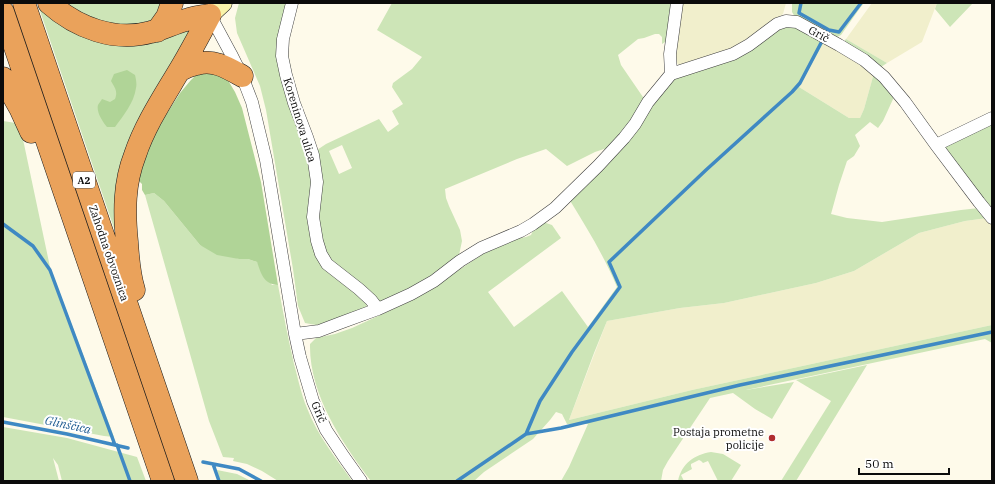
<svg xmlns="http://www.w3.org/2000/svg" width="995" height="484" viewBox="0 0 995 484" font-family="'IBM Plex Serif',serif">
<rect width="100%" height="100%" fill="#fefaea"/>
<!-- farmland -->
<path fill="#f1efcc" d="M680 3H786L783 14 739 46 681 65 673 62Z
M872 3H937L922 42 887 63 846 39Z
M824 42 874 73 864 109 860 118H849L799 87Z
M987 218 992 224V325L692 390 569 420 607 321 680 308 724 303 816 283 854 271 919 233 965 221Z"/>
<!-- green -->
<path fill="#cde5b7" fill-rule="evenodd" d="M38 3 77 28 192 24 115 231 38 5Z
M57 3H166L157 21 123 30Z
M239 3H288L282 23 313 182 312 242 367 302 366 310 329 322 316 325 305 323 298 306 293 269 266 110 260 86 237 33 235 18Z
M392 3H673L670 39 662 44V37L659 34H655L644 38 638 39 618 55 621 65 645 100 628 129 610 147 595 152 567 166 546 149 517 159 445 189 446 198 449 206 460 230 462 241 459 255 438 274 391 299 379 302 329 260 317 224V150L326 144 379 119 388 132 399 124 392 111 403 104 392 87 393 83 412 69 422 57 377 30ZM342 145 352 168 339 174 329 151Z
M792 3H864L860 8 841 35 835 38 795 17 792 12Z
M937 3H973L950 27 935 9Z
M792 26 824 42 799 87 849 118H860L864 109 874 73 894 97 883 121 878 128 870 122 855 135 860 146 854 156 847 161 839 185 831 214 847 218 882 222 961 210 979 208 987 218 965 221 919 233 854 271 816 283 724 303 680 308 607 321 594 353 569 420 692 390 992 325V343L985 339 746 390 794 382 772 419 755 409 733 393 710 398 668 461 663 470 661 481H561L569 467 588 424H567L562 414 556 412 550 420 533 439 484 472 474 481H371C342 443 309 394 310 344L316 338 335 334 352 328 404 304 427 291 483 254 516 239 526 237 531 235 535 227 543 222 552 225 561 238 488 292 514 327 562 291 588 327 617 287C604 256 587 228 569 199L657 96 677 76 778 28Z
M846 39 887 63 881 67 843 43Z
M3 121 16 123 20 128 24 144 50 267 114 437 104 436 3 417Z
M992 122V213L945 149 946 146Z
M154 193 164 201 200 245 239 259H248L257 262 272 285H278C283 312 288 338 294 364 298 378 301 394 307 408 317 435 336 458 352 481H278L262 471 247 464 233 461 234 458 223 457 209 421 145 195Z
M867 365 796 481H781L831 401 796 380Z
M3 427 67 438 137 457 146 481H62L58 465 53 458 59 481H3Z
M711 452 723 454 741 465 731 481H718L708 461 703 463 701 461 699 460 691 464V466L692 469 681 475 684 481H678C682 463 694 455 711 452Z
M217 470 237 474 251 481H220Z"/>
<!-- forest -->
<path fill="#b0d497" d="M127 70 135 75C136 79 137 84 136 88 134 103 123 116 115 127H107C103 122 96 112 98 105 99 103 101 101 102 99L110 102 115 99C118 91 115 88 111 81L114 74Z
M215 71 226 77 235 92 242 108 261 182 278 285C263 284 261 273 257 262L248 259H239L217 255 200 245 164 201 154 193 145 195 142 190V184L136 178 148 147 164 118 180 93 191 80 198 73Z"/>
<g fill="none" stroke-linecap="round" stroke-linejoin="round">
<!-- stream -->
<path stroke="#3f89c3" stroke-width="3.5" d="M801 3 799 13 829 30 827 32
M829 30 839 32 861 3
M3 224 33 246 50 270 115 445
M3 422 67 434 128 448
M526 434 561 428 740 385 992 332
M117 445 130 481
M203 462 239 469 261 481
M213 464 219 481
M457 481 526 434 540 401 572 352 620 287 609 262 706 170 792 92 800 83 821 43"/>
<!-- minor casing -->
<g stroke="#3e3e3e" stroke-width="13">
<path id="minor" d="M292 3 283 39 282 56 286 75 294 103 307 137 313 155 317 182 313 217 317 241 321 254 327 264 359 289 371 300 378 309
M210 15 231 54 242 76 252 102 266 160 295 334 300 357 313 401 326 430 344 457 361 481
M671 74 733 54 749 45 777 24 786 21 797 22 839 45 864 60 884 77 905 102 936 145 979 202 992 218
M936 145 992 118
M295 334 319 331 340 323 378 309 411 294 434 281 460 261 481 248 521 231 533 224 555 208 598 166 624 138 635 124 648 102 671 74 670 54 677 3"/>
</g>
<!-- secondary casing -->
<g stroke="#2d2d2d" stroke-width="19">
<path id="secondary" d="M210 15 223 3"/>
</g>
<!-- motorway casing -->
<g stroke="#1c1c1c" stroke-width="23">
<path id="motorway" d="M24 3 187 481
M49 3C77 28 115 42 151 32 163 29 174 23 186 20 194 17 202 16 210 15
M3 12 163 481
M157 31 167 17 172 3
M180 70C185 68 191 65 197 64 214 59 228 68 242 76
M3 78 20 108 31 132
M134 290C129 274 128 258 127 242 124 212 124 183 135 155 145 125 163 98 179 71 190 53 200 34 210 15"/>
</g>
<!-- minor -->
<use href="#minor" stroke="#fff" stroke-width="12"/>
<!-- secondary -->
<use href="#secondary" stroke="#f9f3a9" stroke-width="18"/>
<!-- motorway -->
<use href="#motorway" stroke="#eaa25b" stroke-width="22"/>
</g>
<!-- markers -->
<circle fill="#b02d2f" stroke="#fff" stroke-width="1.5" cx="772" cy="438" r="4"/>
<g text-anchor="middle" stroke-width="4" stroke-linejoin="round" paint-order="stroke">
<!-- shield labels -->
<rect fill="#fff" stroke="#545454" stroke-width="1" x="73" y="172" width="22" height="16" rx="3"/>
<g font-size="10" font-weight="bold" fill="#0b0b0b">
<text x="84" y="184">A2</text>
</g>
<!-- street labels -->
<g font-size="11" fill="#0b0b0b" stroke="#fff">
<text transform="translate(819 34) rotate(28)" y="4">Grič</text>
<text transform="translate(300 120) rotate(73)" y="4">Koreninova ulica</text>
<text transform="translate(109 253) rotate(71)" y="4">Zahodna obvoznica</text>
<text transform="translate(319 412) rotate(67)" y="4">Grič</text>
</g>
<!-- poi labels -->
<g font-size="11" fill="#0b0b0b" stroke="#fff" text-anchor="end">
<text x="764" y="436">Postaja prometne<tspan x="764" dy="13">policije</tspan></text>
</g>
<!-- water labels -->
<g font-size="12" font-style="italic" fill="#1e5b92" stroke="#fff">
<text transform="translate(68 425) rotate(12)" y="4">Glinščica</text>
</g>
</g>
<!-- border -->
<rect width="995" height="484" fill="none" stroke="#0b0b0b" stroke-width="8"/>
<!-- scale -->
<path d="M859 468v6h90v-6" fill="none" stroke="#0b0b0b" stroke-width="2"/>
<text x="865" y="468" font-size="12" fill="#0b0b0b" stroke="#ffffff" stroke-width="3" paint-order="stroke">50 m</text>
</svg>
